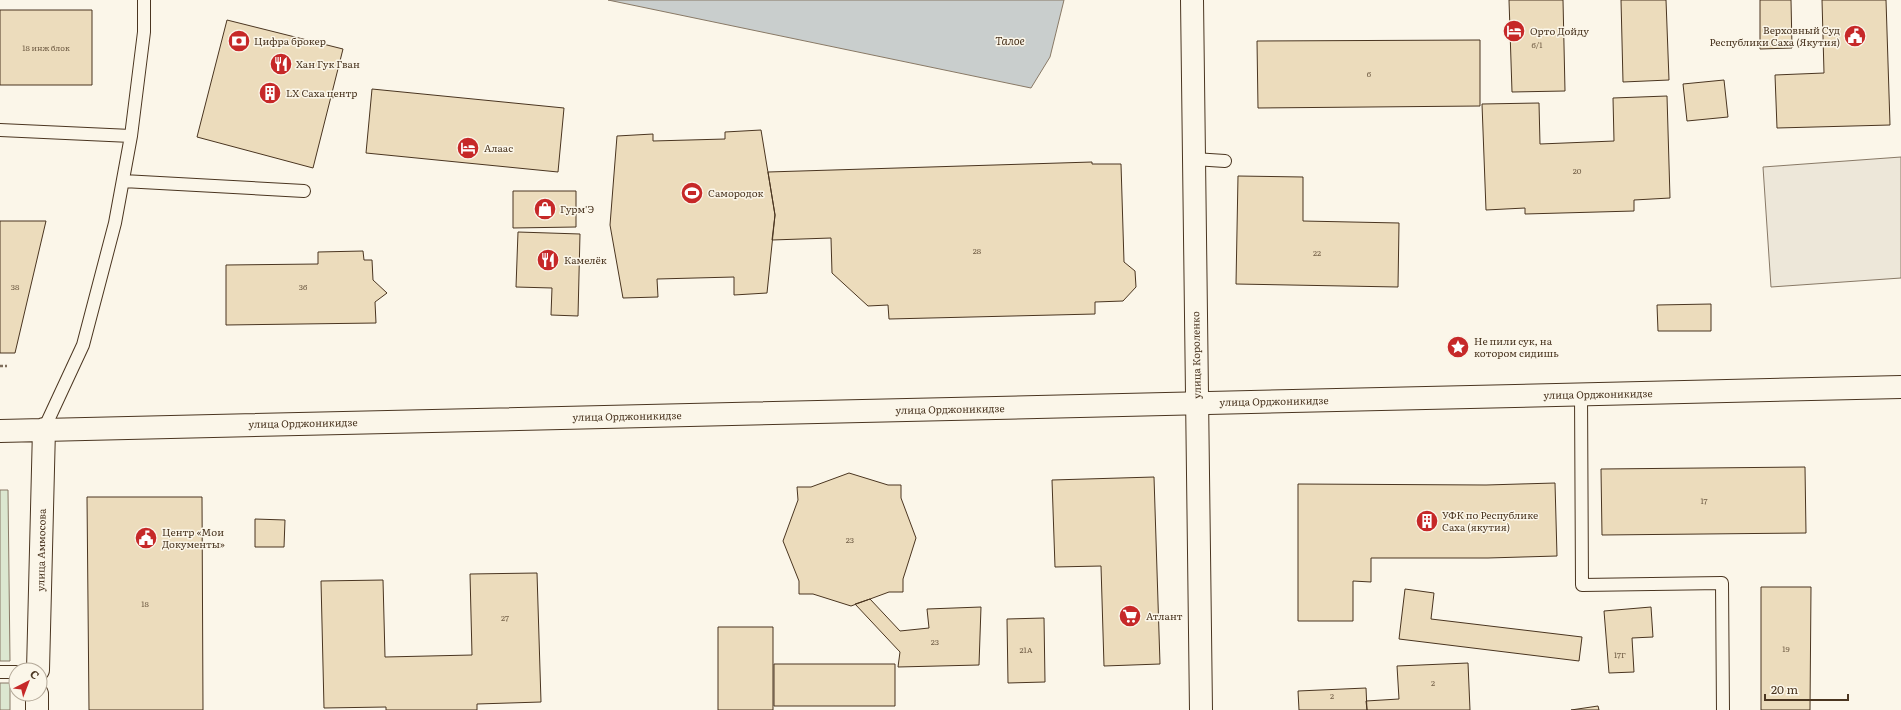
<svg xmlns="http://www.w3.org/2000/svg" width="1901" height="710" viewBox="0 0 1901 710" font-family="Literata,serif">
<rect width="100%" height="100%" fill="#fbf6e9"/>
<!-- green -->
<path fill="#dce7d0" stroke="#887966" d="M0 490H8L10 661H0Z
M0 683H10V710H0Z"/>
<!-- parking -->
<path fill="#ede7d9" stroke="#887966" d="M1901 157V278L1771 287 1763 167Z"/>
<!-- water -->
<path fill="#c9cecd" stroke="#887966" d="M608 0H1064L1050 57 1031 88Z"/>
<!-- building -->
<path fill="#ecdcbc" stroke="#4a3520" d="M1509 0H1563L1565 91 1512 92Z
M1621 0H1666L1669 80 1623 82Z
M1760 0H1791L1792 48 1760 49Z
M1822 0H1886L1890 125 1777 128 1775 75 1824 73Z
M0 10H92V85H0Z
M227 20 343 49 313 168 197 137Z
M1480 40V106L1258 108 1257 41Z
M1724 80 1728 117 1687 121 1683 84Z
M372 89 564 108 558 172 366 153Z
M1667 96 1670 198 1634 200V211L1525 214V208L1486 210 1482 104 1539 103 1540 144 1614 141 1613 98Z
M761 130 775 215 767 293 734 295V277L657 279 658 297 623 298 610 225 617 136 653 134V141L725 139V132Z
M1092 162V164H1121L1124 262 1135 271 1136 287 1123 301 1095 302V314L889 319 888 305 868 306 832 273 831 238 772 240 775 215 768 172Z
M1238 176 1303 177V221L1399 223 1398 287 1236 284Z
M513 191H576V227L513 228Z
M0 221H46L15 353H0Z
M518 232 580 234 578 316 551 315 552 288 516 287Z
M363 251 364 260H372L373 280 387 293 375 302 376 323 226 325V265L318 264V252Z
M1711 304V331H1658L1657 305Z
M1805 467 1806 533 1602 535 1601 469Z
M849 473 888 485H901V498L916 538 903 579V592H889L851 606 813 594H799V581L783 541 798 500 797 487H811Z
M1154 477 1160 664 1104 666 1101 566 1055 567 1052 480Z
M1555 483 1557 556 1488 558H1371V582L1353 581V621H1298V484L1486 485Z
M87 497H202L203 710H89Z
M255 519 285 520 284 547H255Z
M537 573 541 702 477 704V710H386V707L324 708 321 581 383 580 385 657 472 655 470 574Z
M1761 587H1811L1810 710H1761Z
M1405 589 1434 593 1431 619 1582 637 1579 661 1399 639Z
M870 599 900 631 929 628 927 609 981 607 979 665 898 667 900 652 855 604Z
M1651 607 1653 637 1632 638 1634 672 1609 673 1604 611Z
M1044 618 1045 682 1008 683 1007 619Z
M718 627H773V710H718Z
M1468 663 1470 710H1367L1366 701 1399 699 1397 666Z
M774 664H895V706H774Z
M1366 688 1367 710H1299L1298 691Z
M1598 706 1599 710H1571Z"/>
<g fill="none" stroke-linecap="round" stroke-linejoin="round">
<!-- service casing -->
<g stroke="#4a3520" stroke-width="14">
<path id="service" d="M0 130 131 136
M1194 159 1225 161
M123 181 304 191
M1581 394 1582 585 1722 583 1723 710
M44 429 83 345 115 223 131 136 144 32V0
M0 672H16"/>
</g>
<!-- minor casing -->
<g stroke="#4a3520" stroke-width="24">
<path id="minor" d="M1192 0 1201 710"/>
</g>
<!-- tertiary casing -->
<g stroke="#4a3520" stroke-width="24">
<path id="tertiary" d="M0 431 1901 387
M38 670 44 429
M37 710V694"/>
</g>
<!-- path -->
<path stroke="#7f6f5c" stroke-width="2.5" stroke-dasharray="3 2" stroke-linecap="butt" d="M0 366H7"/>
<!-- service -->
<use href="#service" stroke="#fbf6e9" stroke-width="12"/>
<!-- minor -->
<use href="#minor" stroke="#fbf6e9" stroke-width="22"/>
<!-- tertiary -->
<use href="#tertiary" stroke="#fbf6e9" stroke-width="22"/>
</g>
<!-- icons -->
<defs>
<g id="hotel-disc" transform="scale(1.15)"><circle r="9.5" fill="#c62828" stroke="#fbf6e9"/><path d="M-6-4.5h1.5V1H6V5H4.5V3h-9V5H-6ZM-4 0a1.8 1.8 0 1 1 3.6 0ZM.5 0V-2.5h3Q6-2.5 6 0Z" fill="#fff"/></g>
<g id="civic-disc" transform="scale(1.15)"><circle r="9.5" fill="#c62828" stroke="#fbf6e9"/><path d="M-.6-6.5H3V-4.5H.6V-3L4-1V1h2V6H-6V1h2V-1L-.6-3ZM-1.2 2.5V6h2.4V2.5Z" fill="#fff"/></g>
<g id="bank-disc" transform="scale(1.15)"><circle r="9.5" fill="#c62828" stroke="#fbf6e9"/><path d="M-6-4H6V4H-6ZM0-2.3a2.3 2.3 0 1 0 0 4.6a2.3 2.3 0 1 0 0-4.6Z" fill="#fff"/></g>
<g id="restaurant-disc" transform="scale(1.15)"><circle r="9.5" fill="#c62828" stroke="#fbf6e9"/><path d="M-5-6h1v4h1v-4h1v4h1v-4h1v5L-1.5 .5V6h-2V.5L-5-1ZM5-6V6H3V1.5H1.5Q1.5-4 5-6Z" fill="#fff"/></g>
<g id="building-disc" transform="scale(1.15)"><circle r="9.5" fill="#c62828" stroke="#fbf6e9"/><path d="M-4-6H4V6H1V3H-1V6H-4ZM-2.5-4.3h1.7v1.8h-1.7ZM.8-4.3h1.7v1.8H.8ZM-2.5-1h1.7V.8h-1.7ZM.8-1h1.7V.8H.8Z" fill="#fff"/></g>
<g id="stadium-disc" transform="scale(1.15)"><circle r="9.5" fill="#c62828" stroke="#fbf6e9"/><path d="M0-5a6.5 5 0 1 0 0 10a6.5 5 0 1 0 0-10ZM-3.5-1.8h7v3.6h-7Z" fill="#fff"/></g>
<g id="shop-disc" transform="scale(1.15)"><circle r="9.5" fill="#c62828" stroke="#fbf6e9"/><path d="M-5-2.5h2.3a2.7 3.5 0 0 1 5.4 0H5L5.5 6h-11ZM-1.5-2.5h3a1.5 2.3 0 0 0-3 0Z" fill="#fff"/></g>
<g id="sight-disc" transform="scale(1.15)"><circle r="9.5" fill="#c62828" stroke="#fbf6e9"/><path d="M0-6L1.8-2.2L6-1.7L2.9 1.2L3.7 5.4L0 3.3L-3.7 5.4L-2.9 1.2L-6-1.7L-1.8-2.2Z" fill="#fff"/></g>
<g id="supermarket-disc" transform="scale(1.15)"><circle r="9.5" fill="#c62828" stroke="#fbf6e9"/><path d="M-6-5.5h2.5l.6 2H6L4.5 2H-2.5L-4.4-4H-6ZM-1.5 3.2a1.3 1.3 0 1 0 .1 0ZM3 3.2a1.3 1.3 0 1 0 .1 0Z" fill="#fff"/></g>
</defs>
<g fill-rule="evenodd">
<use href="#hotel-disc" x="1514" y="31"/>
<use href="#civic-disc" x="1855" y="36"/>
<use href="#bank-disc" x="239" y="41"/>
<use href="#restaurant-disc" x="281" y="64"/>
<use href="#building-disc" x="270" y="93"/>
<use href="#hotel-disc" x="468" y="148"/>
<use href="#stadium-disc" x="692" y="193"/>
<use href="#shop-disc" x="545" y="209"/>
<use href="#restaurant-disc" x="548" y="260"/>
<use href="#sight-disc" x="1458" y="347"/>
<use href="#building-disc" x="1427" y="521"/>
<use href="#civic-disc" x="146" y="538"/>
<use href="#supermarket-disc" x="1130" y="616"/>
</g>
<g text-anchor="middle" stroke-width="3" stroke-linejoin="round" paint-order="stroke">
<!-- number labels -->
<g font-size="8" fill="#725f47">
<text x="1537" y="48">6/1</text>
<text x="46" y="51">18 инж блок</text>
<text x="1369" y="77">6</text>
<text x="1577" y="174">20</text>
<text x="977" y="254">28</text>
<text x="1317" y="256">22</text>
<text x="15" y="290">38</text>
<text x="303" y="290">36</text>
<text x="1704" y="504">17</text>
<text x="850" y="543">23</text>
<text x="145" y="607">18</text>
<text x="505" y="621">27</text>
<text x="935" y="645">23</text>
<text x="1786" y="652">19</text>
<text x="1026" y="653">21А</text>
<text x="1620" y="658">17Г</text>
<text x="1433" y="686">2</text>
<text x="1332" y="699">2</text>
</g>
<!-- poi labels -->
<g font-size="10" fill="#4a3520" stroke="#fbf6e9" text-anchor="start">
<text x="1840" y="34" text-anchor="end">Верховный Суд<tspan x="1840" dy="12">Республики Саха (Якутия)</tspan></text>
<text x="1530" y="35">Орто Дойду</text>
<text x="254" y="45">Цифра брокер</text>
<text x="296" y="68">Хан Гук Гван</text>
<text x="286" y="97">LX Саха центр</text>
<text x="484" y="152">Алаас</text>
<text x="708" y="197">Самородок</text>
<text x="560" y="213">Гурм'Э</text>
<text x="564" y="264">Камелёк</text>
<text x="1474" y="345">Не пили сук, на<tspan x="1474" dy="12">котором сидишь</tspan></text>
<text x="1442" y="519">УФК по Республике<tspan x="1442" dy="12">Саха (якутия)</tspan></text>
<text x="162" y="536">Центр «Мои<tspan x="162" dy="12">Документы»</tspan></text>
<text x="1146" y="620">Атлант</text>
</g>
<!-- street labels -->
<g font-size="10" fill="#4a3520" stroke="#fbf6e9">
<text transform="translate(1196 355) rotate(-91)" y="4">улица Короленко</text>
<text transform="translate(1598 394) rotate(-1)" y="4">улица Орджоникидзе</text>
<text transform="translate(1274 401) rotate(-1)" y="4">улица Орджоникидзе</text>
<text transform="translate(950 409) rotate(-1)" y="4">улица Орджоникидзе</text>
<text transform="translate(627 416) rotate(-1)" y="4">улица Орджоникидзе</text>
<text transform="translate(303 423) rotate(-1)" y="4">улица Орджоникидзе</text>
<text transform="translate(41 550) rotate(-89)" y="4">улица Аммосова</text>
</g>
<!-- water labels -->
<g font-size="11" font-style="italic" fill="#4a3520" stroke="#fbf6e9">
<text x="1010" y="45">Талое</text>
</g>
</g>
<!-- north arrow -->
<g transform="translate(28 682) rotate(42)"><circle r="19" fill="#fbf6e9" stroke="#b4a999"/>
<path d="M0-3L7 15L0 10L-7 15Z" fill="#c62828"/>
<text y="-6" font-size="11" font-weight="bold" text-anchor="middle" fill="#4a3520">С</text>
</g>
<!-- scale -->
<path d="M1765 694v6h83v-6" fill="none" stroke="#4a3520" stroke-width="2"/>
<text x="1771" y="694" font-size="12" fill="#4a3520" stroke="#fbf6e9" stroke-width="3" paint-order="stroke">20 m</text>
</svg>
